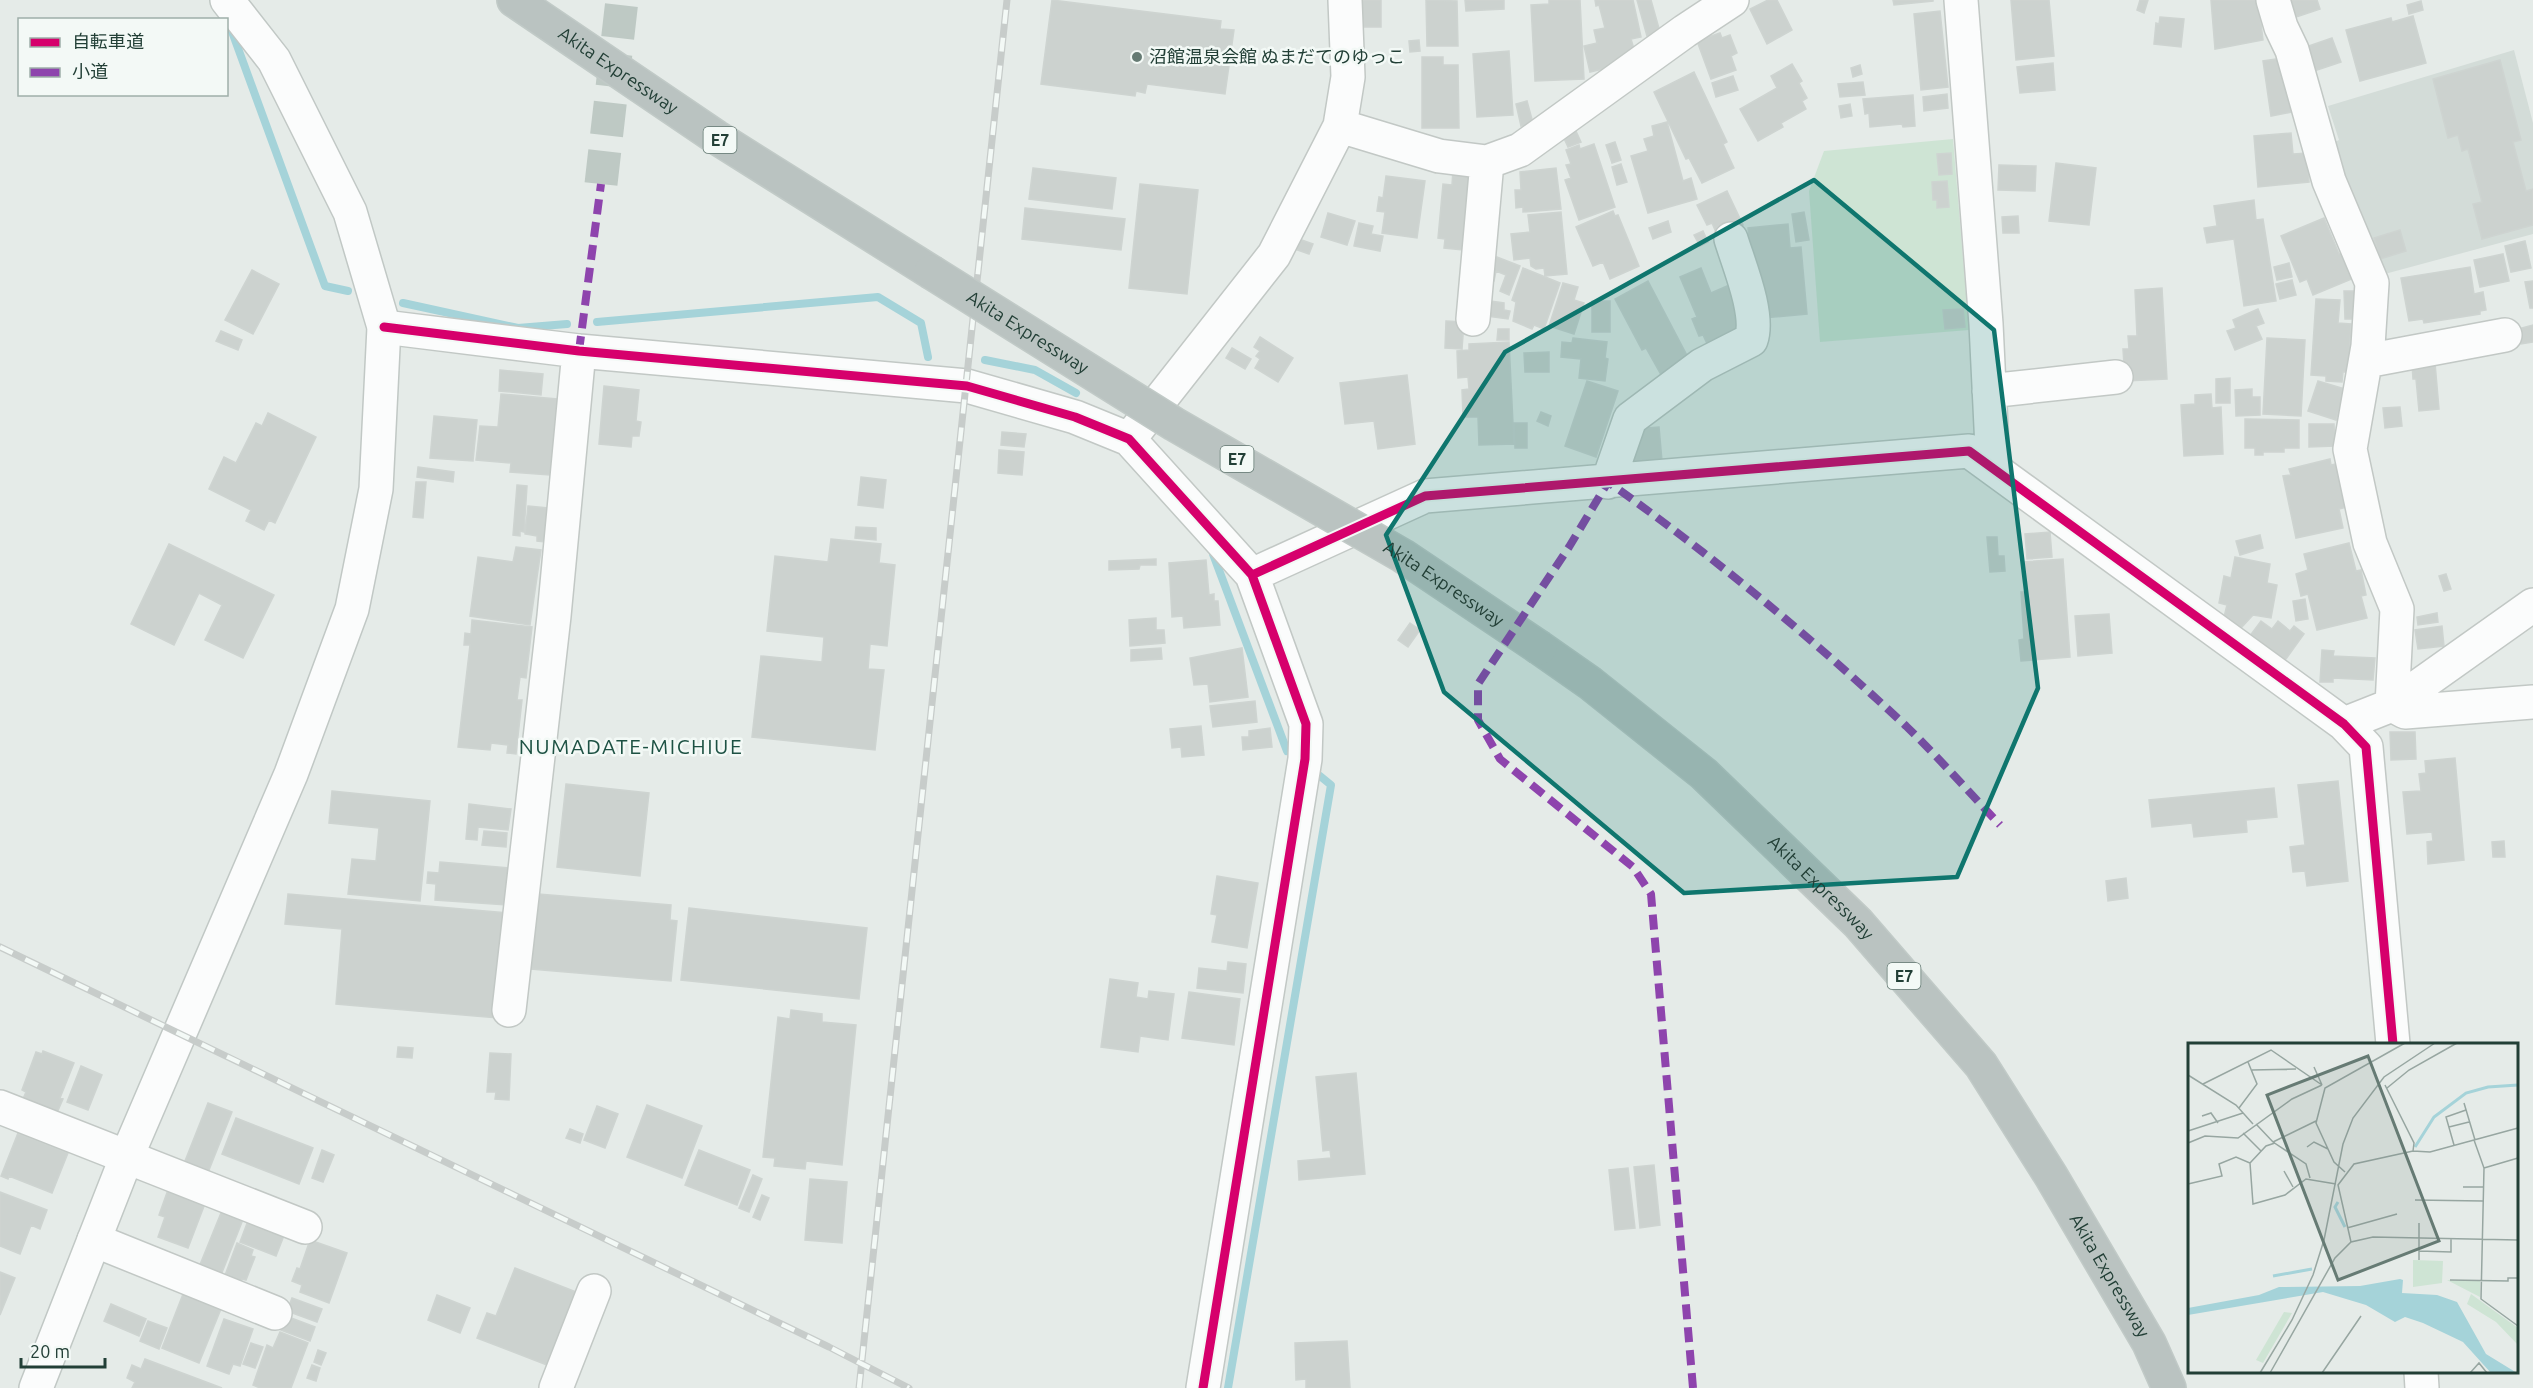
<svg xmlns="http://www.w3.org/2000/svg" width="2533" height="1388" viewBox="0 0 2533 1388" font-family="Ubuntu,'Noto Sans JP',sans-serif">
<rect width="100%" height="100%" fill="#e5ebe8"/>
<!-- built -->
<path fill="#d3dcd8" d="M2514 50 2533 123V234L2381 275 2327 146 2339 140 2328 106Z"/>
<!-- green -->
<path fill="#cee4d4" d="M1953 139 1969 330 1820 342 1809 191 1824 151Z"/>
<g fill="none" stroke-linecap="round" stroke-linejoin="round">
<!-- stream -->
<path stroke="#a5d3d9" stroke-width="8" d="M231 29 325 286 348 291
M403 303 518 328 567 324
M597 322 878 297 921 323 928 357
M985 360 1035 370 1076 393
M1213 554 1287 751
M1228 1388 1331 785 1320 776"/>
</g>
<!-- building -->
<path fill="#ccd2cf" stroke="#ced4d1" stroke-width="1.5" d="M1052 0 1221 21 1220 29 1234 30 1225 94 1147 84 1145 93 1136 91 1135 96 1041 84Z
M1359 0H1381V27H1360Z
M1426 0 1457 1 1458 46H1427Z
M1465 0H1504V9L1466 11Z
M1549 0H1580L1584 79 1535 81 1531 5 1549 4Z
M1595 0H1633L1641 37 1631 39 1634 49 1615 66 1590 72 1584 46 1597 43 1594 30 1605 28 1599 5 1596 6Z
M1637 0H1651L1660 32 1647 36Z
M1768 0H1777L1792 30 1767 44 1750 9Z
M1893 0H1933V1L1894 5Z
M2011 0H2049L2054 56 2016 60Z
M2140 0H2148L2144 13 2137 10Z
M2211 0H2258L2263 40 2215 49Z
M2282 0H2317L2320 9 2296 17 2293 8 2285 11Z
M2421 1 2423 10 2409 14 2407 5Z
M1940 11 1948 87 1921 90 1914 14Z
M2413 16 2426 63 2360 81 2346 30 2391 18 2392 22Z
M2160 17 2184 19 2181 47 2154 44 2156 23 2159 24Z
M1720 33 1722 38 1730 35 1737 53 1731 56 1736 70 1711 79 1697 41Z
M2332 38 2341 62 2311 72 2303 48Z
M1419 40 1420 51 1410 52 1409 41Z
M1509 51 1513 115 1477 117 1473 54Z
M1422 57H1443V65H1458L1459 128H1422Z
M2289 57 2297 111 2271 116 2263 61Z
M2500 60 2521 140 2513 142 2526 191 2533 189V225L2482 239 2473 204 2482 202 2468 149 2462 151 2458 135 2448 138 2433 79Z
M2053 63 2055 90 2020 93 2017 67Z
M1792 64 1802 81 1799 83 1807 98 1802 101 1806 109 1781 123 1783 127 1758 141 1740 109 1777 88 1771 76Z
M1860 65 1862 74 1853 77 1851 68Z
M1694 72 1727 142 1723 144 1734 168 1702 183 1689 158 1686 159 1654 92Z
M1733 76 1738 90 1716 97 1712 83Z
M1863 82 1865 95 1840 97 1838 84Z
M1947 94 1948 108 1924 111 1923 97Z
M1913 95 1915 126 1903 127 1902 124 1870 127 1869 113 1865 114 1863 99Z
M1527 101 1533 123 1521 126 1516 104Z
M1850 104 1852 116 1841 118 1839 106Z
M1667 122 1683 181 1691 178 1697 199 1648 213 1631 156 1648 151 1644 139 1654 136 1652 126Z
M1575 129 1581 142 1568 147 1562 134Z
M2291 133 2293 154 2307 153 2309 182 2258 187 2254 136Z
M1615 142 1621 160 1612 163 1606 145Z
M1594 144 1615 207 1579 220 1565 180 1571 178 1566 165 1571 164 1566 150 1579 145 1580 149Z
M1951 153 1952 174 1939 175 1937 154Z
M2056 163 2096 168 2089 225 2049 221Z
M1621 164 1627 182 1617 185 1612 167Z
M1999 165 2036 166 2035 191 1998 190Z
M1033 168 1116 178 1112 209 1029 199Z
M1556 168 1561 209 1523 212V207L1516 208 1515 190H1521L1520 172Z
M1453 170 1481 172 1473 251 1444 248 1445 239 1438 238 1443 184 1452 185Z
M1386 176 1425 181 1417 238 1382 233 1385 212 1377 211 1379 197 1383 198Z
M1947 181 1949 207 1937 208V200H1933L1932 182Z
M1140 184 1198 190 1187 294 1129 288Z
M1727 191 1743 225 1718 237 1712 223 1707 225 1697 205Z
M2254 200 2256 220 2263 219 2276 301 2244 306 2234 239 2207 243 2204 228 2217 226 2214 206Z
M1025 208 1125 219 1121 250 1022 239Z
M1613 211 1615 216 1618 215 1639 266 1610 279 1603 262 1593 266 1576 227Z
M1561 212 1567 274 1545 276 1544 268 1536 269 1531 266 1530 258 1514 260 1511 234 1530 232 1528 215Z
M1804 212 1809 240 1796 242 1792 214Z
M1328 213 1355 221 1347 245 1321 237Z
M2018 216 2019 233H2003L2002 217Z
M2324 218 2339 254 2344 251 2359 276 2313 295 2307 279 2300 282 2281 236Z
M1668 221 1671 232 1653 239 1649 228Z
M1359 223 1373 226 1371 234 1383 236 1380 251 1354 246Z
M1788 224 1790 248 1801 247 1807 314 1763 318 1759 268H1752L1748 228Z
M2400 230 2406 251 2380 259 2374 238Z
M1703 231 1708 242 1700 246 1694 235Z
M1296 238 1313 244 1309 254 1292 248Z
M2525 241 2531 268 2511 272 2505 246Z
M2503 254 2509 281 2480 287 2474 260Z
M1485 257H1497L1520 266 1509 295 1500 291 1506 275 1496 271 1494 281 1483 280Z
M2289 263 2292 277 2277 280 2274 267Z
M2470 267 2474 294 2483 292 2486 310 2480 311V314L2424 323 2423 319 2409 321 2401 278Z
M1523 268 1560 283 1544 329 1534 325 1532 329 1513 321 1516 302 1512 300Z
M1701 268 1711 293 1727 286 1748 333 1710 350 1703 335 1699 336 1692 319 1697 317 1680 277Z
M252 270 279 284 253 334 225 320Z
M2292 280 2296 295 2280 299 2276 284Z
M1648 281 1692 365 1664 380 1646 348 1642 350 1615 299Z
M2533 281V308H2530L2525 282Z
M1563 283 1578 287 1574 300 1584 303 1574 334 1549 326Z
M2162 288 2167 379 2125 381 2123 349H2129L2128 336H2137L2135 290Z
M2344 291H2361L2362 319H2345Z
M2316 299 2340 300 2338 323 2351 324 2348 372H2343L2342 382 2326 381V376L2311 375Z
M1483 300 1504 303V310L1510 311 1508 319 1480 315Z
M1592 301H1610V332H1592Z
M1963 309 1965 327 1945 329 1943 310Z
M2258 309 2264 323 2256 326 2262 339 2235 350 2227 331 2236 328 2233 320Z
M1446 321 1464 322 1462 349 1445 348Z
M2533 325V342L2521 344 2518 329Z
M1498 329H1509V340H1497Z
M221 331 242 340 238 350 216 341Z
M1260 337 1293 358 1278 382 1255 368 1260 359 1256 356 1260 351 1254 347Z
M1573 338 1607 342 1605 358 1608 359 1605 381 1579 378 1581 359 1561 357 1562 342 1572 343Z
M2267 338 2305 340 2301 416 2263 414Z
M1509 342 1514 444 1479 445 1478 417H1463L1462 390 1469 389 1468 377 1458 378 1457 351 1469 350V344Z
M1232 348 1251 359 1245 369 1226 358Z
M1549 352V372H1525L1524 353Z
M2435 363 2439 409 2419 411 2416 379H2413L2412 364Z
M500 370 543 374 541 395 499 391Z
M1407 375 1415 444 1378 449 1374 421 1345 424 1340 383Z
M2230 378V403H2216V379Z
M1587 381 1618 391 1596 457 1565 446Z
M2318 381 2345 389 2336 420 2308 411Z
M604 386 639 390 636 421 641 422 639 436H632L631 447 599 444Z
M2252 389V397H2260V415L2236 416 2235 390Z
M501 394 557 399 550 475 510 472 511 463 476 460 480 426 498 427Z
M2211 394 2212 408 2221 407 2223 454 2184 456 2181 405 2195 404V395Z
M2400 407 2402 426 2385 428 2383 408Z
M1541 412 1551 416 1548 426 1537 421Z
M268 413 316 437 275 523 269 520 264 530 246 521 251 510 209 489 224 457 236 463 256 423 262 426Z
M434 416 477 420 473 461 430 458Z
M2245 419 2299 420V448H2284V452H2263V455H2255V448H2245Z
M1514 423H1527V448H1515Z
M2309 424H2334L2335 446 2309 447Z
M1659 427 1662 461 1626 465 1633 429Z
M1002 432 1026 434 1024 447 1001 445Z
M999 450 1024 452 1022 475 998 473Z
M2330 459 2331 465 2341 463 2351 506 2339 509 2343 528 2296 538 2283 476 2291 475 2289 469Z
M418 467 454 472 453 482 417 477Z
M861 477 886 480 883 508 858 505Z
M416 482H426L423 518 413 517Z
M517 485 527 486 524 532 520 531V536L513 535Z
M528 506 548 508 545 542 537 541V536L525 534Z
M856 527 876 528V540L855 538Z
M2050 532 2052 557 2027 559 2025 534Z
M2260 535 2263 548 2240 555 2236 541Z
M1987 537H1997L1998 556H2004L2005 571 1990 572Z
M831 539 881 544 879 563 895 565 887 646 870 644 868 669 884 670 875 750 752 737 761 656 822 662 824 637 767 631 775 556 828 562Z
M2349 543 2356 571 2361 570 2366 595 2361 596 2367 618 2317 630 2308 594 2301 596 2296 574 2308 570 2304 554Z
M169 544 274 595 243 658 205 640 222 605 199 593 174 645 131 624Z
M516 547 541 550 530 625 470 616 478 557 513 562Z
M2235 557 2270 564 2267 583 2277 585 2271 618 2253 615 2240 629 2223 621 2227 605 2219 603 2224 576 2231 578Z
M1156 559V565H1140L1139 569 1109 570V561Z
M2063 559 2070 657 2021 661 2019 640 2024 639 2021 592H2026L2023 562Z
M1206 560 1209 595 1214 594V601H1218L1220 625 1184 628 1183 616 1172 617 1169 563Z
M2446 574 2451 589 2444 591 2439 576Z
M2305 599 2308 619 2296 621 2293 601Z
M2437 613 2438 622 2418 625 2417 617Z
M2109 614 2112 653 2078 656 2075 616Z
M1156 618V630H1164L1165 643 1130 646 1129 620Z
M472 620 532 627 526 678 520 677 517 700H522L516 754 507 753 508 745 491 743 490 750 458 747 470 645H464L465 633 471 634Z
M2261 621 2272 629 2278 621 2290 631 2294 626 2304 634 2283 663 2249 637Z
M1410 623 1420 630 1408 647 1398 640Z
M2442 626 2444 646 2418 649 2415 630Z
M1161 648 1162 659 1131 661V650Z
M1242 648 1248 697 1210 702 1208 684 1194 685 1190 658Z
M2322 650 2334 651 2333 656 2375 658 2373 680 2333 678V682H2320Z
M1255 701 1257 722 1213 727 1210 706Z
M1201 726 1204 755 1182 757 1181 747 1172 748 1170 729Z
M1270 728 1272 747 1243 750 1242 737H1249V731Z
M2390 732H2415L2416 759 2391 760Z
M2455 758 2464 860 2428 864 2427 842 2433 841 2432 832 2407 834 2403 792 2421 791 2419 774 2426 773 2425 761Z
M2338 781 2348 881 2307 886 2305 871 2293 872 2290 847 2305 845 2298 785Z
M566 784 649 793 640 876 557 867Z
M2274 788 2277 817 2246 820 2247 832 2194 837 2192 823 2152 827 2149 800Z
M332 791 430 801 420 901 348 894 352 859 376 861 379 828 329 823Z
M469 804 511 809 508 830 478 827 477 840 466 839Z
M484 831 507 833 506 847 482 845Z
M2504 841 2505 857H2493L2492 842Z
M440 862 510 868 507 905 435 900 436 884 427 883 428 872 439 873Z
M1217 876 1258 883 1247 948 1212 942 1217 915 1211 914Z
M2126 878 2128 898 2108 901 2106 881Z
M288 894 508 913 498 1018 336 1004 342 929 285 924Z
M538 894 671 905 670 920 677 921 671 981 531 969Z
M689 908 867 928 859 999 681 980Z
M1228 962 1246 964 1243 993 1197 988 1199 968 1227 971Z
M1110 979 1138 983 1136 997 1148 999 1149 991 1174 994 1168 1040 1140 1036 1138 1052 1101 1047Z
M1189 992 1240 999 1234 1045 1182 1038Z
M791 1010 822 1014V1022L856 1025 842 1165 806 1161 805 1169 774 1166 775 1158 763 1157 778 1017 790 1019Z
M398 1047 413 1048 412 1058 397 1057Z
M43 1051 74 1063 60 1098 63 1099 56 1115 22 1101 26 1092 22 1090 36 1052 42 1054Z
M490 1053 511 1054 509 1100 495 1099 496 1092H487Z
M81 1066 102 1075 88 1110 67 1102Z
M1356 1073 1365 1174 1299 1180 1298 1161 1331 1158 1330 1150 1323 1151 1316 1077Z
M208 1103 232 1112 207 1175 183 1166Z
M647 1105 702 1126 682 1178 627 1157Z
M597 1106 618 1114 605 1148 584 1140Z
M236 1118 313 1148 299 1184 222 1154Z
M570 1129 583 1134 580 1143 566 1138Z
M18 1133 68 1153 52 1193 9 1176 8 1179 1 1176Z
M322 1150 334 1155 323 1182 312 1178Z
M699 1150 750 1170 737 1205 685 1185Z
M1654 1165 1660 1225 1640 1228 1634 1167Z
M1628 1168 1635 1228 1615 1230 1609 1170Z
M753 1175 762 1179 749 1212 739 1208Z
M810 1179 847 1182 842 1243 805 1240Z
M169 1187 206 1201 188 1248 158 1237 165 1217 159 1215Z
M0 1192 47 1210 40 1229 31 1225 20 1254 0 1246Z
M762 1195 769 1198 760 1220 753 1217Z
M223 1208 244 1217 221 1275 199 1267Z
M249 1218 285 1233 276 1256 240 1242Z
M310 1240 347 1253 329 1303 300 1292 302 1285 292 1281 297 1268 300 1269Z
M237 1243 253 1250 251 1256 255 1257 246 1280 242 1279 240 1284 224 1278Z
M515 1268 576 1292 547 1365 477 1338 487 1313 496 1316Z
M0 1272 15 1278 0 1315Z
M185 1289 223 1304 199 1363 162 1348Z
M437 1295 470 1308 460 1333 428 1320Z
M292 1298 322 1309 317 1322 287 1311Z
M111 1304 146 1319 139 1336 104 1321Z
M286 1316 315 1327 310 1341 281 1330Z
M224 1319 253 1329 240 1366 233 1364 229 1374 207 1366Z
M148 1321 167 1328 159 1349 140 1341Z
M280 1332 308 1343 291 1388H260L253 1385 267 1345 273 1348Z
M1347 1341 1350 1388H1306V1379L1296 1380 1295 1343Z
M251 1343 263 1347 255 1368 243 1364Z
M318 1350 326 1353 321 1365 314 1362Z
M145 1359 222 1388H132L135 1382 127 1378 132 1365 141 1369Z
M312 1365 320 1368 316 1381 307 1378Z"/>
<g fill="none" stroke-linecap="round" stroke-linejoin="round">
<!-- street-tunnel -->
<path stroke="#bec9c4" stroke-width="33" stroke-dasharray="33 16" stroke-linecap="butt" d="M601 184 622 0"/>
<!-- street casing -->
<g stroke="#c2c8c5" stroke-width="36">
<path id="street" d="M1961 0 1986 324 1993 468
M2273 0 2281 27 2292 50 2329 181 2372 283 2368 346 2350 449 2370 543 2397 609 2392 705
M1340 126 1439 156 1487 162 1520 150 1685 31 1732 0
M1473 319 1487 162
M384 327 579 351 967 386 1075 417 1129 439 1252 575 1306 724 1305 759 1203 1388
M2366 361 2505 335
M1989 391 2116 377
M1134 433 1274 255 1340 126 1348 77 1345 0
M1608 482 1630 419 1702 365 1751 340C1760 315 1739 265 1731 239
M1252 575 1425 496 1969 451 2344 724 2366 747 2393 1044
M2392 705 2405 712 2533 702
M2344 724 2392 705 2533 605
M509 1010 554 616 579 351
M0 1107 305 1227
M94 1240 275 1313
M2421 1372 2422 1388
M556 1388 594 1291"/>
</g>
<!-- secondary casing -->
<g stroke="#c1c8c5" stroke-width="36">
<path id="secondary" d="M36 1388 127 1156 291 774 352 609 376 489 384 327 350 212 274 60 227 0"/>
</g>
<!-- highway casing -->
<g stroke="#c1cac7" stroke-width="36">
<g id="highway">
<path id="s1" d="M514 0 716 137 931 272"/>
<path id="s2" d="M1540 648 1590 683 1704 774 1858 923 1981 1065 2051 1176 2149 1343 2169 1388"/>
</g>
</g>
<!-- street -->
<use href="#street" stroke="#fbfcfc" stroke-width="33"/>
<!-- secondary -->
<use href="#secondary" stroke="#fbfcfc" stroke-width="33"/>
<!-- highway -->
<use href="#highway" stroke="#bac3c1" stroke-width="33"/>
<!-- rail casing -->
<g stroke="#c7ccca" stroke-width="7">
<path id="rail" d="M0 947 829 1347 909 1388
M859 1388 1007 0"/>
</g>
<!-- rail -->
<use href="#rail" stroke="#f3f9f6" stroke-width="4.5" stroke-dasharray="14" stroke-linecap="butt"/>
<!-- highway-bridge casing -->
<g stroke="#c1cac7" stroke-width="36" stroke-linecap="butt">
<g id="highway-bridge">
<path id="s3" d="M931 272 1174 424 1403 556 1540 648"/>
</g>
</g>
<!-- highway-bridge -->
<use href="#highway-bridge" stroke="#bac3c1" stroke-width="33"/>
<!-- quiet -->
<path stroke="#8e44ad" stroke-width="8" stroke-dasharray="15 8" stroke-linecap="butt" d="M579 351 601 184
M1693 1388 1651 894 1633 867 1500 759 1478 720V684L1569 547 1608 482C1713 556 1812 638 1906 726 1939 758 1969 792 2000 825"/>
<!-- cycleway casing -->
<g stroke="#f3f9f6" stroke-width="13">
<path id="cycleway" d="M384 327 579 351 967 386 1075 417 1129 439 1252 575 1306 724 1305 759 1203 1388
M1252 575 1425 496 1969 451 2344 724 2366 747 2393 1044"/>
</g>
<!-- cycleway -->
<use href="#cycleway" stroke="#d6006c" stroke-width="9"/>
</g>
<!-- marked area -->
<path fill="#0f766e" fill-opacity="0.2" stroke="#0f766e" stroke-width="4.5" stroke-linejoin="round" d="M1814 180 1994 330 2038 688 1957 877 1684 893 1444 692 1386 535 1505 352Z"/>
<!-- markers -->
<circle fill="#667b74" stroke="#f3f9f6" stroke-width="2" cx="1137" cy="57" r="6"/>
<g text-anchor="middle" stroke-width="5" stroke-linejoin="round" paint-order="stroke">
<!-- shield labels -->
<g fill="#f3f9f6" stroke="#617770" stroke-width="1.5">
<rect x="703.5" y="127" width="33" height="26" rx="4.5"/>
<rect x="1220.5" y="446" width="33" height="26" rx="4.5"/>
<rect x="1887.5" y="963" width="33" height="26" rx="4.5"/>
</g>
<g font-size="16" font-weight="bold" fill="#223f36">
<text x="720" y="146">E7</text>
<text x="1237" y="465">E7</text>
<text x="1904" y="982">E7</text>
</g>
<!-- poi labels -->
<g font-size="18" fill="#223f36" stroke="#f3f9f6" text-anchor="start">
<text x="1149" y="63">沼館温泉会館 ぬまだてのゆっこ</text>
</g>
<!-- street labels -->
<g font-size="18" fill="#223f36" stroke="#f3f9f6">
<text dy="6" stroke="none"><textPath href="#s1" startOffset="126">Akita Expressway</textPath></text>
<text dy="6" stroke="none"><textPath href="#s3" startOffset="114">Akita Expressway</textPath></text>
<text dy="6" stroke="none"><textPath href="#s3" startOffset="600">Akita Expressway</textPath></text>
<text dy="6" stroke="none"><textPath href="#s2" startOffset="370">Akita Expressway</textPath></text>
<text dy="6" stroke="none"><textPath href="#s2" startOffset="856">Akita Expressway</textPath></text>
</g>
<!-- quarter labels -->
<g font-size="21" letter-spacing="1.5" fill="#1d5143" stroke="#f3f9f6">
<text x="631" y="754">NUMADATE-MICHIUE</text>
</g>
</g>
<!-- overview -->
<g transform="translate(2188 1043)">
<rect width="330" height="330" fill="#e5ebe8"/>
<path d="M225 217 255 218 254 240 225 244ZM259 237 292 238V254ZM283 251 330 285V302L308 279 279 261ZM96 269 104 270 75 320 68 317Z" fill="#cee4d4"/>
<path d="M212 236 215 237 214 250 249 252 269 259 298 311 329 330H303L275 299 235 280 217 274 207 279 178 262 135 249 0 272V265L71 252 91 244 172 243Z" fill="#a5d3d9"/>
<path fill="none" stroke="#a5d3d9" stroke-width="3" d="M227 104 246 74 278 50 300 44 330 42M150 159 147 164 157 184M85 233 124 226"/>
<path fill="none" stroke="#97a6a1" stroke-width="1.5" d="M126 24 134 42M64 27 108 26M0 32 48 62 65 81M15 41 83 7 134 42M197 42 226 100 225 108M199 45 221 27 269 0M276 60 287 97M51 65 69 41 60 19M14 73 23 70 30 80M68 81 85 99 118 121 122 135M261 84 281 79M0 88 55 70M55 90 73 108M286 97 296 125 293 256 330 283M85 99 128 78M0 100 17 93 50 95 104 56 134 42M266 102 258 74 278 67M119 104 126 99 140 106M62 120 78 103 87 100M296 125 330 115M96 128 105 144M157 129 146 119 128 80 137 45 217 0M0 141 34 133 31 121 48 114 62 120 65 161 97 152 118 136 148 141M275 144H295M227 157 295 158M159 185 209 171M163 199 150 142 166 121 225 108 242 109 330 85M231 208 263 209V195M231 217V180M262 237 320 238V235H330M72 330 104 277 125 232 136 197 155 101 165 75 196 34 247 0M82 330 147 215 163 199 185 194 330 197M134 330 173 273M282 330 291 320 299 330"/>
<path fill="#667b74" fill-opacity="0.15" stroke="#667b74" stroke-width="3" d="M180 13 251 198 150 237 79 52Z"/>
<rect width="330" height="330" fill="none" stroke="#223f36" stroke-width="3"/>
</g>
<!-- legend -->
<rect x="18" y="18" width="210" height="78" fill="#f3f9f6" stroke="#9fafa9" stroke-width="1.5"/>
<rect x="30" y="38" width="30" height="9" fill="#d6006c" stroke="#9fafa9" stroke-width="1.5"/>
<text x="72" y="48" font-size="18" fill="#223f36">自転車道</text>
<rect x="30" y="68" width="30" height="9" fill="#8e44ad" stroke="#9fafa9" stroke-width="1.5"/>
<text x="72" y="78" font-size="18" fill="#223f36">小道</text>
<!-- scale -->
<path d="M21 1358v9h84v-9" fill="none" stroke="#223f36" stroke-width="3"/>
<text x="30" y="1358" font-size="18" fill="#223f36" stroke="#f3f9f6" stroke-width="4.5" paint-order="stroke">20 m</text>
</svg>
